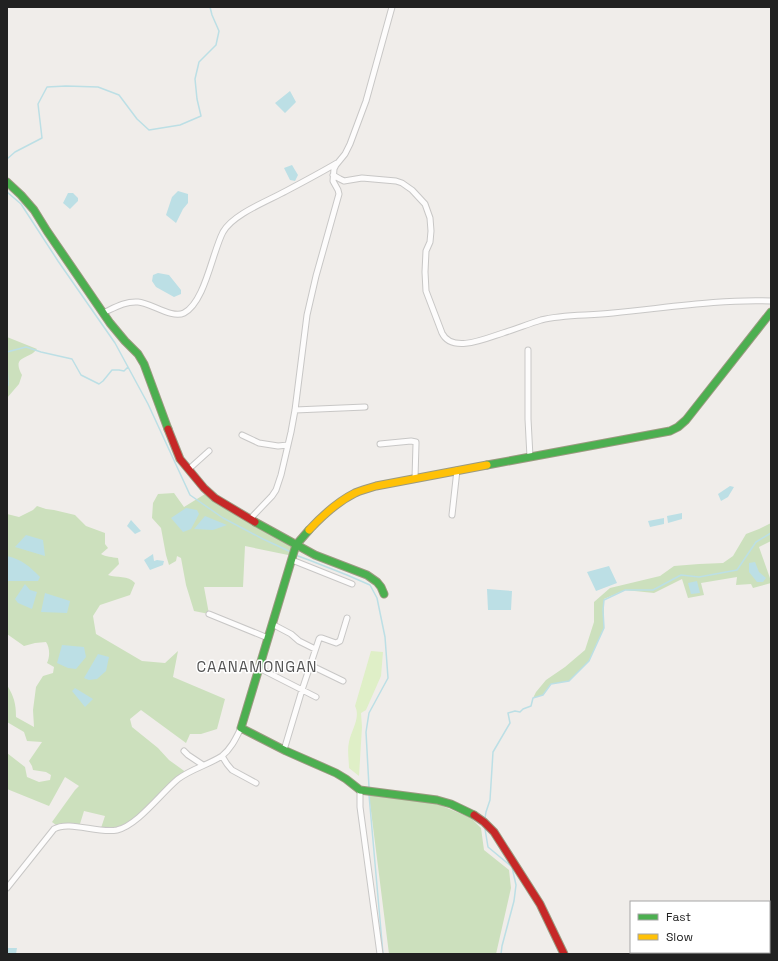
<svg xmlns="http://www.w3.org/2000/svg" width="778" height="961" viewBox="0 0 778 961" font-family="'Space Grotesk',sans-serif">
<rect width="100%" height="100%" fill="#f0edea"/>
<!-- grass -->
<path fill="#dfefc7" d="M371 651 383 652 381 676 366 710 361 713 362 727 359 776 349 768C349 760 347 750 349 742 351 730 361 718 355 706Z"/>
<!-- forest -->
<path fill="#cce0bd" d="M7 337 37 349C29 360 11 355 22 375L19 384 7 398Z
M174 493 184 507 205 494 296 545 293 556 245 546 243 587H204L209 614 194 611 186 585 181 558 177 556 176 561 169 565 166 555 161 528 152 518 153 503 158 494Z
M37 506 46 509 54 510 75 515 86 526 105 533V544L108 548 101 554C106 557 112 557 118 558L119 564 108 575C117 578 128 575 135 583L130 595 100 605 93 616 96 634 142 661 165 663 178 651 173 677 225 699 217 729 201 734H190L186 743 141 710 130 719 132 727 158 748 169 760 187 773 151 805 121 828 100 831 105 816 84 811 79 827H59L52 822 75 790 79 786 65 777 49 806 7 789V753L25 767 27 777 39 782 50 780 51 775 46 772 33 770 32 766 29 761 42 742 27 741 24 732 7 722V685C14 697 16 703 16 717L34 727 33 710 36 687 43 676 53 673 54 667 47 663C50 657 50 648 46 642L35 643 24 646 7 634V514L19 517 33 510Z
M771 523V541L759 547 771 581V583L753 588 751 584 736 585 737 577 701 583 704 595 688 598 682 579 654 593 625 590 604 599V628L589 661 569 681 551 684 543 695 533 698 536 692 546 680 565 667 585 650 594 622V602L610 588 660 576 674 566 699 564 723 563 733 556 746 534 759 529Z
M369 795 435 803 471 818 481 828 484 850 509 870 511 888 496 954H389Z"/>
<!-- water -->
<path fill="#bcdfe5" d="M290 91 296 102 285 113 275 103Z
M292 165 298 175 295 181 290 180 284 168Z
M178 191 188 194V203L183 209 176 223 166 215 172 197Z
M68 193H73L78 198V201L70 209 63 203Z
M158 273 169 275 181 290V294L174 297 156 287 152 281 153 275Z
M730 486 734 487 728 497 721 501 718 494Z
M186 508 197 510 199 514 191 529 183 532 171 518Z
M682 513V519L668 523 667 516Z
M205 516 227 525 213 530 194 529Z
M664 518V524L650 527 648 521Z
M131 520 141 531 135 534 127 526Z
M26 535 43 540 45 556 15 547Z
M153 554 154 561 157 560 164 561 163 565 150 570 144 560Z
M7 556C23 560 29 566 40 577L38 581H7Z
M755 562 759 572 766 578 763 582H757L749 572V563Z
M609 566 617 583 596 591 587 572Z
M697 581 700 593 691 594 688 583Z
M25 584 30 590 37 592 32 609 18 603 15 599Z
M487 589 512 591 511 610H488Z
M45 593 70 601 67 613 41 612Z
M62 645 84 647 86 657 76 669 68 668 57 663Z
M98 654 109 657 106 671 97 679 89 680 84 678Z
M75 688 93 699 85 707 72 691Z
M7 948H17L16 954H7Z"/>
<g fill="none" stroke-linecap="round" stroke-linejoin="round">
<!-- stream -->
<path stroke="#bcdfe5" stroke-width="1.5" d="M7 159 15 152 42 138 38 104 47 87 66 86 98 87 119 95 137 119 149 130 180 125 201 116 197 99 195 79 199 62 216 45 219 31 212 15 210 7
M7 192 21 204 58 261 115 343 148 404 190 495 223 518 263 539 291 552
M7 352 26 347 41 352 72 359 81 375 99 384 103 381 112 370H119L124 371 128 367
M7 364 8 385 7 386
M298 556 309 560 347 575 370 585 377 598 385 637 388 678 369 713 366 732 369 787
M369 795 383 954
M485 818 486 812 490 800 493 752 510 723 508 713 515 711 520 712 523 709 531 706 533 698 543 695 551 684 569 681 589 661 604 628 603 610 604 600 625 590H653L681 575 699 577 737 570 756 542 771 533
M485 829 488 847 512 867 516 885 514 901 502 946 501 954
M769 931 771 930
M743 954 745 952"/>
<!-- street casing -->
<g stroke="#c8c7c6" stroke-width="7">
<path id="street" d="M333 175 340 179 344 181 362 178 396 181 402 183 412 190 425 204 430 218 431 231 430 242 426 251 425 272 426 291 442 333C452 354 487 338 503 333 516 329 528 324 541 320 564 314 589 316 613 313 666 308 718 299 771 301
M103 313C114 308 125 301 138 302 151 303 172 319 184 313 205 302 212 253 223 232 233 214 268 201 286 191 303 182 320 173 337 163
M528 350V419L530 457
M295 410 365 407
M242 435 259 443 278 446 288 445
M380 444 411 441 416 442V444L415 478
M189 469 209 451
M452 515 457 470
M251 518 272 496 276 490 281 475 291 432 295 410 307 315 316 276 339 194 338 190 333 181 334 169 336 165 345 154 350 144 366 101 392 7
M292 560 352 584
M209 614 268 638
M272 624 291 634 299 641 315 649
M310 665 343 681
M259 668 316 697
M284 750 302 690 319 639 320 638H322L336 643 340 641 347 618
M184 751 188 755 203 765
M222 756 227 764 232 770 256 783
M360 790V807L380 954
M7 888 54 829C69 820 98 834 117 830 138 825 161 793 178 779 191 769 208 765 222 756 231 749 236 738 241 728"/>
</g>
<!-- fast casing -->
<g stroke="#9b9a80" stroke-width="9">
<path id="fast" d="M7 182 21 195 34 210 47 231 110 323 125 341 138 354 144 364 168 429
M487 465 670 431 678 427 686 420 771 312
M255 522 315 555 367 575 377 582 381 587 384 594
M309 530 296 545 241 728 286 751 336 773 346 779 360 790 437 800 451 804 474 815"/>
</g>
<!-- slow casing -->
<g stroke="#9b9a80" stroke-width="9">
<path id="slow" d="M309 530C322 516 337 502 355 493 362 490 369 488 376 486L487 465"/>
</g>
<!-- jam casing -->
<g stroke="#9b9a80" stroke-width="9">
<path id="jam" d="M168 429 180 459 204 488 215 498 255 522
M474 815 484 822 494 832 540 904 564 954"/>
</g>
<!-- street -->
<use href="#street" stroke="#fdfcfc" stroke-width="5"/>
<!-- fast -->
<use href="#fast" stroke="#4caf50" stroke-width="7"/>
<!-- slow -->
<use href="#slow" stroke="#ffc107" stroke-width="7"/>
<!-- jam -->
<use href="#jam" stroke="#c62828" stroke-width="7"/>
</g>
<g text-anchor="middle" stroke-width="3" stroke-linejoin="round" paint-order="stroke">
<!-- quarter labels -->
<g font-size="15" letter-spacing="1" fill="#545454" stroke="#fff">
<text x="257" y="672">CAANAMONGAN</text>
</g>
</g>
<!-- border -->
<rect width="778" height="961" fill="none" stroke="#212121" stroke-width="16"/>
<!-- legend -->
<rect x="630" y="901" width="140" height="52" fill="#ffffff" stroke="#a6a6a6"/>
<rect x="638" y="914" width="20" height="6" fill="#4caf50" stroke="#a6a6a6"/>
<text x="666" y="921" font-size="12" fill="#212121">Fast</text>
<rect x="638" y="934" width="20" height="6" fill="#ffc107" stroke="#a6a6a6"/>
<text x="666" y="941" font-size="12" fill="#212121">Slow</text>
</svg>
